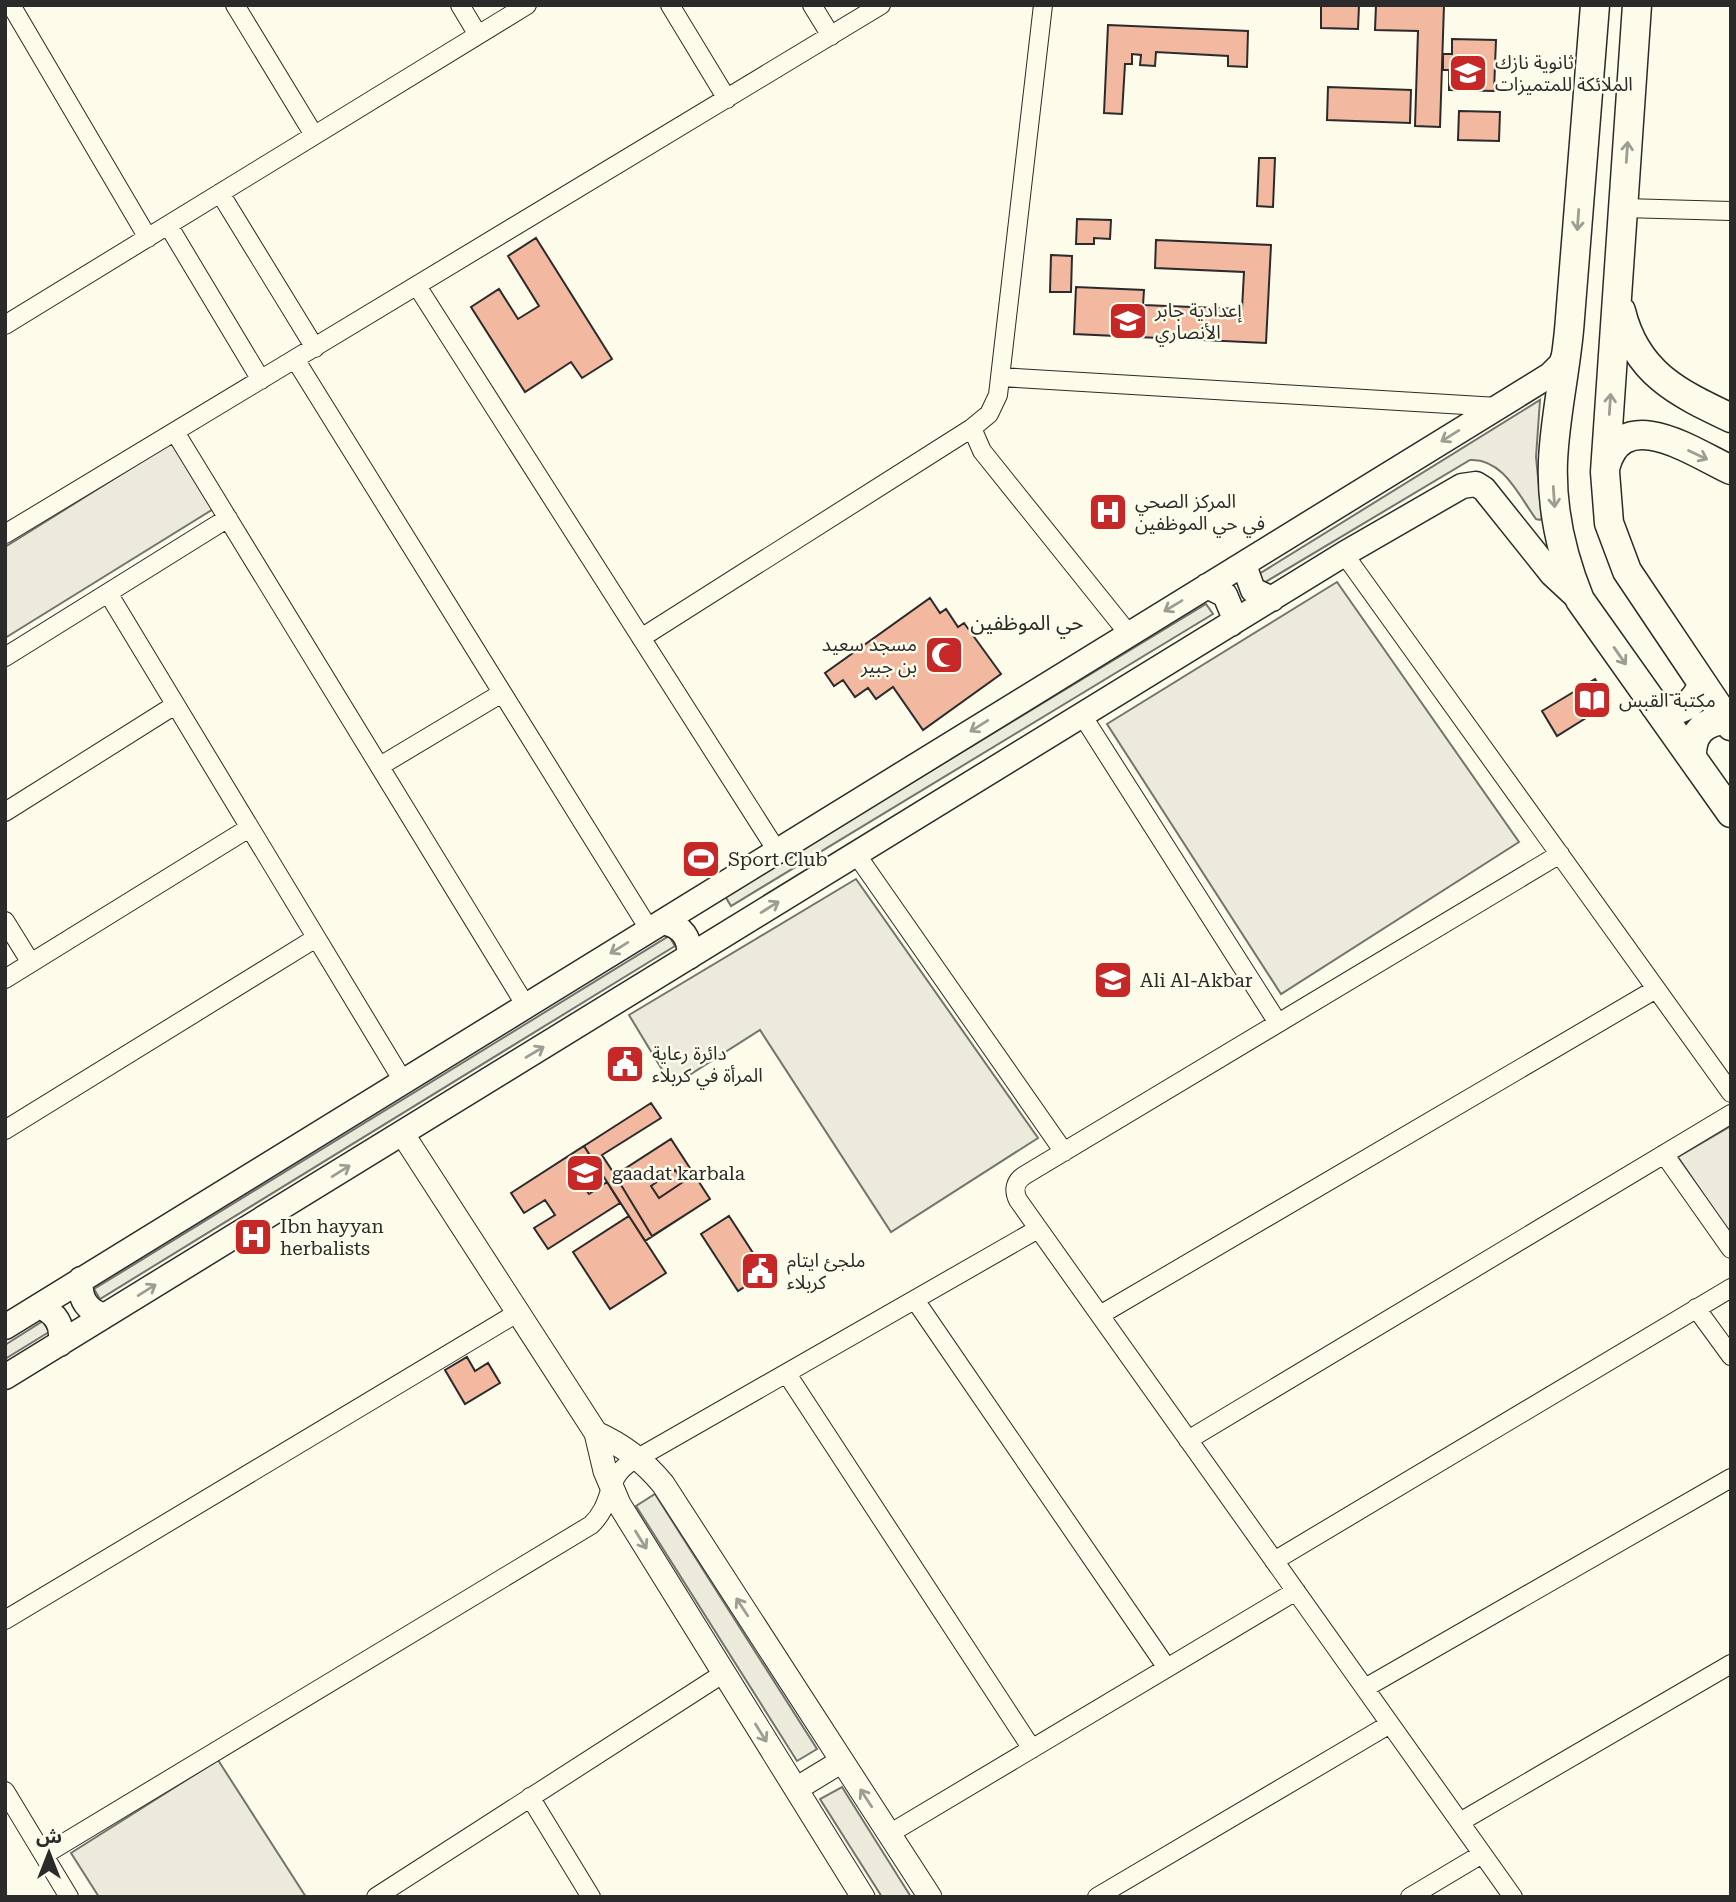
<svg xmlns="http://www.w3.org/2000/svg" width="1736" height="1902" viewBox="0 0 1736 1902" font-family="'Roboto Serif','Noto Sans Arabic',serif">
<rect width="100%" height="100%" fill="#fdfbea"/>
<!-- green -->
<path fill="#ecebdb" stroke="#74746e" stroke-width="2" d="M1540 400 1536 457 1542 518 1540 520 1536 519C1519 496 1503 458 1470 460L1262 584 1259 574Z
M173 442 215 508 5 638V547Z
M1337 582 1519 842 1281 994 1107 724Z
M1206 604 1213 614 731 906 725 896Z
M856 879 1038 1138 891 1232 760 1030 672 1086 629 1015Z
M669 936 675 946 100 1299 94 1289Z
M1731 1126V1235L1678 1157Z
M43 1321 49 1332 5 1359V1345Z
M655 1494 817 1749 797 1761 636 1506Z
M218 1760 306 1897H99L71 1853Z
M842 1787 911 1897H882L820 1799Z"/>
<!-- building -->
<path fill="#f2b8a0" stroke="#2b2b2b" stroke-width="2" d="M1321 5H1359L1358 29 1321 28Z
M1376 5H1444L1440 127 1415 126 1418 31 1375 30Z
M1108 25 1248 31 1247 67 1228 66V56L1156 52 1155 66 1140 65 1141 55 1132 54V64H1125L1122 114 1104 113Z
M1452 39 1496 40 1494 91 1449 90V70H1443V54H1452Z
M1328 87 1411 90 1410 123 1327 120Z
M1459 111 1500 112 1499 141 1458 140Z
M1259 158H1275L1273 207 1257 206Z
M1077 219 1111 220 1110 239 1094 238V244H1076Z
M536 238 612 359 582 378 571 362 525 392 471 307 499 289 518 319 539 306 508 256Z
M1156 240 1271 245 1266 343 1074 334 1076 287 1144 290 1143 305 1242 309 1244 272 1155 268Z
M1051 255 1072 256 1071 292H1050Z
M930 598 940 613 946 609 958 627 964 623 1001 674 923 730 893 687 876 699 868 688 855 697 843 680 834 686 825 673Z
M1595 679 1610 703 1557 736 1542 711Z
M651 1103 661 1118 602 1155 615 1175 671 1139 710 1199 645 1241 584 1146Z
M671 1139 710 1199 652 1236 615 1175Z
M584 1146 599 1170 580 1182 589 1194 607 1182 620 1203 548 1249 534 1228 555 1215 545 1200 524 1213 511 1193Z
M675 1170 683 1182 659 1198 651 1186Z
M629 1216 666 1273 610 1309 573 1252Z
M729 1216 766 1273 738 1291 701 1234Z
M467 1357 475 1371 488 1363 500 1383 465 1404 445 1370Z"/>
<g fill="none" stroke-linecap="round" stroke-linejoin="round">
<!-- minor casing -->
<g stroke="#2b2b2b" stroke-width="20">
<path id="minor" d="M11 5 148 238
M235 5 314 135
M460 5 478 35
M670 5 727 99
M812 5 831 36
M1043 5 998 395 989 414 972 428 982 451 1128 633
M220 193 315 348
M1624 208 1731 211
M168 225 261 380
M417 286 777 851
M5 325 527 5
M295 359 649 929
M1000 377 1498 407
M175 432 526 1006
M5 534 881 5
M1344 554 1731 1093
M108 593 403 1081
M641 638 972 428
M5 657 228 518
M1082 715 1278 1023
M380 766 502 693
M5 812 175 705
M856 854 1064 1152
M5 921 31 963
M5 979 249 828
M5 1130 316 938
M1664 1154 1731 1249
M915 1300 1167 1668
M1696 1308 1731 1356
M1100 1315 1656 989
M787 1374 1032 1749
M1188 1440 1731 1114
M1274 1561 1731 1288
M5 1620 517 1313
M1365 1688 1731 1478
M5 1791 69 1897
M530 1797 591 1897
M1460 1822 1731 1664
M889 1834 1296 1591
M44 1855 591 1525C615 1502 604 1479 631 1462L1038 1229
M376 1897 724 1673
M1097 1897 1390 1724
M1410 1897 1482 1854
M1513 1897 1018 1200C1013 1190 1015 1181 1025 1175L1560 854"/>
</g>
<!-- tertiary casing -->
<g stroke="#2b2b2b" stroke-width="25">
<path id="tertiary" d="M402 1133 596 1433 605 1471 619 1504 863 1897
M596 1433C623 1445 644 1461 663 1484L930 1897
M796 1789 842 1761"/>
</g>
<!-- secondary casing -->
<g stroke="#2b2b2b" stroke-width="27">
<path id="secondary" d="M1248 561 1246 571 1253 590 1272 599
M1207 586 1225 595 1233 614 1231 624
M663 922C682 926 691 938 689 957
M81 1279C79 1298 86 1310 104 1316
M39 1306C56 1313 64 1325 60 1344
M5 1327 1550 375 1561 364 1567 348
M5 1377 1344 554 1462 486 1476 484 1484 489 1552 574 1580 600"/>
</g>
<!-- primary casing -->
<g stroke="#2b2b2b" stroke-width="31">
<path id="primary" d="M1595 5C1587 110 1578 214 1570 318 1567 366 1555 413 1553 461 1551 509 1562 556 1580 600L1731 813
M1637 5 1605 472 1609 523 1627 571 1731 726
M1621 311C1636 373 1678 393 1731 418
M1606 465C1624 403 1696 454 1731 470
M1655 706C1677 715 1693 707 1702 685
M1692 758C1691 734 1703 721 1727 720"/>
</g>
<!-- minor -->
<use href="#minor" stroke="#fdfbea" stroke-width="18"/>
<!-- tertiary -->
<use href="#tertiary" stroke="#fdfbea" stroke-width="23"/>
<!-- secondary -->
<use href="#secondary" stroke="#fdfbea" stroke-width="24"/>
<!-- primary -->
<use href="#primary" stroke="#fdfbea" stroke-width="28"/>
</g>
<!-- one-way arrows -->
<defs><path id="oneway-shaft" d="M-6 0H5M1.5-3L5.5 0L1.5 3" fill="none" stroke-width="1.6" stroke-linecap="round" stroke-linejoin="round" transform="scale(1.75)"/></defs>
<g stroke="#9e9d94">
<use href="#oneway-shaft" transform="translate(1627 152) rotate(-86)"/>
<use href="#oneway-shaft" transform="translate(1578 220) rotate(94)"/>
<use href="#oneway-shaft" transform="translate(1610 404) rotate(-86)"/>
<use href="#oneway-shaft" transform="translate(1450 436) rotate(148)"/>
<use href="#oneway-shaft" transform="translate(1698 455) rotate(25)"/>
<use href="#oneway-shaft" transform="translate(1554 497) rotate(86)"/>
<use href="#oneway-shaft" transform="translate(1173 606) rotate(149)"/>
<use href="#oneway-shaft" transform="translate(1620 656) rotate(55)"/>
<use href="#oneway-shaft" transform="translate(979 726) rotate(148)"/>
<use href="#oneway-shaft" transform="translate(770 907) rotate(-32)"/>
<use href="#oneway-shaft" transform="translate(619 948) rotate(148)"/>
<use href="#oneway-shaft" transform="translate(535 1052) rotate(-31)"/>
<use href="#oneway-shaft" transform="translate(341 1171) rotate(-32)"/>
<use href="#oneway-shaft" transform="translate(147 1290) rotate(-32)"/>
<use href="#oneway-shaft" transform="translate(641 1540) rotate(58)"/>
<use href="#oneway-shaft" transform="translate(742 1607) rotate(-123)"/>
<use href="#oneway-shaft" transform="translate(761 1733) rotate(58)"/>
<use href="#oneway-shaft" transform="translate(866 1798) rotate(-123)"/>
</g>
<!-- icons -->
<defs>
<g id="school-square" transform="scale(2.0125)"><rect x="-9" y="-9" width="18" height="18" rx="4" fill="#c62828" stroke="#fdfbea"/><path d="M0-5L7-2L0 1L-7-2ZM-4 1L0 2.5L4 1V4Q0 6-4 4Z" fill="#fff"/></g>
<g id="hospital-square" transform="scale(2.0125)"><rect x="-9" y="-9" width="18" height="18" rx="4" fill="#c62828" stroke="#fdfbea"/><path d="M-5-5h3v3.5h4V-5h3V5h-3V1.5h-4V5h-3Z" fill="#fff"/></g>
<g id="mosque-square" transform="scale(2.0125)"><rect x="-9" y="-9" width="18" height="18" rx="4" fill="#c62828" stroke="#fdfbea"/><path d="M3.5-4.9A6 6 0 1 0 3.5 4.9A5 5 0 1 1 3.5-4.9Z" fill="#fff"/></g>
<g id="library-square" transform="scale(2.0125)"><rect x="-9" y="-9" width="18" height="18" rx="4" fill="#c62828" stroke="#fdfbea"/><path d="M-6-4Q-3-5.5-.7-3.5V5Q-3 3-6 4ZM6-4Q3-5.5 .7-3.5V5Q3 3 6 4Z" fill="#fff"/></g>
<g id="stadium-square" transform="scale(2.0125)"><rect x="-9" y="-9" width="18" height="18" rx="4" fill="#c62828" stroke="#fdfbea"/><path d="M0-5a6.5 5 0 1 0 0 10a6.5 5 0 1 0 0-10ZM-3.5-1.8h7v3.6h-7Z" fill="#fff"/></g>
<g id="civic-square" transform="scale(2.0125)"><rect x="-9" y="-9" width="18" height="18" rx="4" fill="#c62828" stroke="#fdfbea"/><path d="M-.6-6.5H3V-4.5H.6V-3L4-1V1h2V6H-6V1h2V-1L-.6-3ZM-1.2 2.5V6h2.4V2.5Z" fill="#fff"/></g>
</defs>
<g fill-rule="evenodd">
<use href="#school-square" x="1468" y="73"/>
<use href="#school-square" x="1128" y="321"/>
<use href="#hospital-square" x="1108" y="512"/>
<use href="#mosque-square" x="944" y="655"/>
<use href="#library-square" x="1592" y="700"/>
<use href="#stadium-square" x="701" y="859"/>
<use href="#school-square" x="1113" y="980"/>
<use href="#civic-square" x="625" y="1064"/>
<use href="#school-square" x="585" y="1173"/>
<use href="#hospital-square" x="253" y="1237"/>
<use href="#civic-square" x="760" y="1271"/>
</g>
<g text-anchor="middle" stroke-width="5" stroke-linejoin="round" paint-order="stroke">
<!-- poi labels -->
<g font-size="19" fill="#2b2b2b" stroke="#fdfbea" text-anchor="start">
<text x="1495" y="69">ثانوية نازك<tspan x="1495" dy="22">الملائكة للمتميزات</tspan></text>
<text x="1155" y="317">إعدادية جابر<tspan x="1155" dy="22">الأنصاري</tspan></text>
<text x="1135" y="508">المركز الصحي<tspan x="1135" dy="22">في حي الموظفين</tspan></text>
<text x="917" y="651" text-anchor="end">مسجد سعيد<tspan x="917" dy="22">بن جبير</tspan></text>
<text x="1619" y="707">مكتبة القبس</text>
<text x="728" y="866">Sport Club</text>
<text x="1140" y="987">Ali Al-Akbar</text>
<text x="652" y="1060">دائرة رعاية<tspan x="652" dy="22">المرأة في كربلاء</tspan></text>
<text x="612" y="1180">gaadat karbala</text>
<text x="280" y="1233">Ibn hayyan<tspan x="280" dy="22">herbalists</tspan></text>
<text x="787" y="1267">ملجئ ايتام<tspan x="787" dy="22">كربلاء</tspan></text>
</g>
<!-- neighbourhood labels -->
<g font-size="21" fill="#2b2b2b" stroke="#fdfbea">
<text x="1027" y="630">حي الموظفين</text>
</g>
</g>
<!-- border -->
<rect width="1736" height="1902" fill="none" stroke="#2b2b2b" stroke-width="14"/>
<!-- north arrow -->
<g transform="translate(49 1853)" stroke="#fdfbea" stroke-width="5" paint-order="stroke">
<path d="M0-5L12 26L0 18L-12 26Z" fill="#2b2b2b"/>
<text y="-10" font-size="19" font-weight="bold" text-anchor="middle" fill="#2b2b2b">ش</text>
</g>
</svg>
